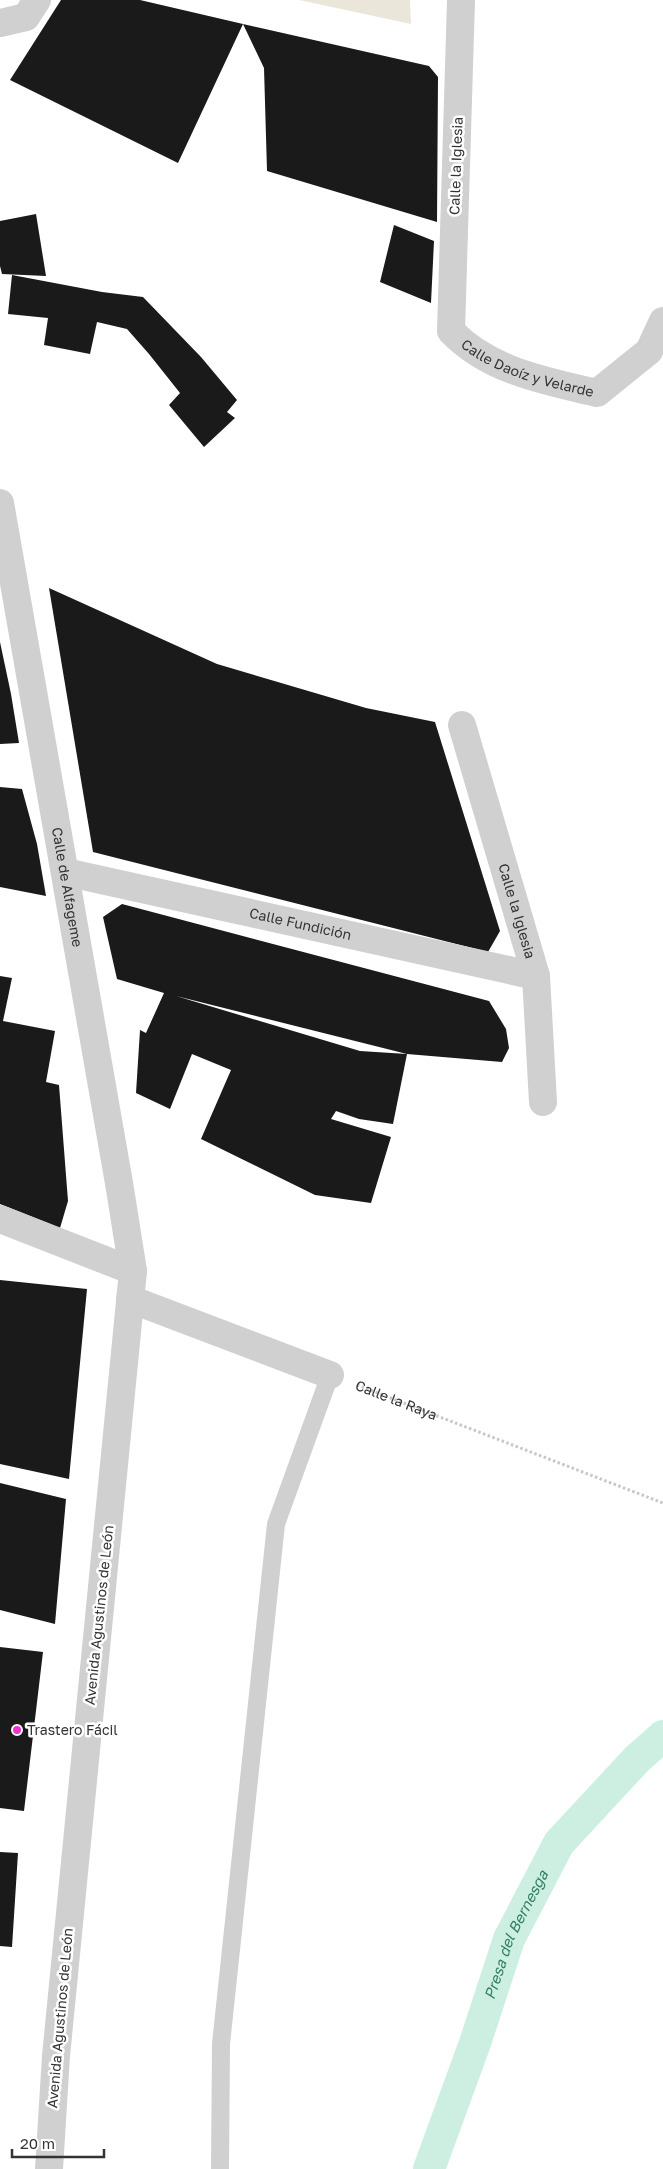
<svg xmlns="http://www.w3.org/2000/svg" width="663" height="2169" viewBox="0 0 663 2169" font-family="'Golos Text',sans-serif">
<rect width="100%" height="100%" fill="#fff"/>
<!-- green -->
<path fill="#eae6da" d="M299 0H410L411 24Z"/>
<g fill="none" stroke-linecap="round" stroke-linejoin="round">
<!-- canal -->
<path stroke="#cdefe2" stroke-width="32" id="s1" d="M429 2169 475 2043 509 1939 559 1843 637 1759 663 1736"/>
</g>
<!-- building -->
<path fill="#1a1a1a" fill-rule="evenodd" d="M61 0H140L243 24 178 163 10 80Z
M243 24 429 66 438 77 437 222 267 171 264 68Z
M36 214 46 276 2 274 0 266V221Z
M394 225 434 241 431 303 380 282Z
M12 275 102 292 143 297 201 357 237 400 227 412 235 418 204 447 169 405 180 393 149 354 127 329 97 322 90 354 44 345 48 318 8 314Z
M49 588 217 664 366 708 435 722 500 931 488 952 93 852Z
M0 642 11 694 19 743 0 744Z
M0 787 22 789 37 844 46 896 0 887Z
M122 904 489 1001 506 1029 509 1048 502 1062 407 1054 393 1124 359 1119 336 1111 331 1119 391 1137 371 1203 315 1195 201 1139 231 1070 192 1054 170 1109 136 1093 140 1030 146 1033 164 993 117 979 103 917ZM176 996 407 1054 360 1051Z
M0 976 12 978 3 1021 55 1031 46 1082 59 1085 68 1201 60 1228 0 1204Z
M0 1280 87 1289 69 1479 0 1464Z
M0 1483 66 1499 55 1624 0 1610Z
M0 1647 43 1652 24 1811 0 1808Z
M0 1852 18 1853 12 1947 0 1946Z"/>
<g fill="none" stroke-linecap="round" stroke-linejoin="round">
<!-- path -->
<path stroke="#c7c7c7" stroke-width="3" stroke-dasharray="2.5 2.5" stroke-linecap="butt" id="s2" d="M357 1385 663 1503"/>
<!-- service -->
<path stroke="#d0d0d0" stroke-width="18" d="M220 2169 221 2044 276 1524 330 1375"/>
<!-- minor -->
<g stroke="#d0d0d0" stroke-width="28">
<path id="s3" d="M461 0 451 331C489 371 546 381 597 393L649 351 663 321"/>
<path d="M0 23 26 17 37 0"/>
<path id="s4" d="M462 725 536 976 543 1102"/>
<path id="s5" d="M65 872 536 976"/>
<path d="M0 1219 133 1271"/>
<path d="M130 1299 330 1375"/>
</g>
<!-- tertiary -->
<path stroke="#d0d0d0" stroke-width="28" id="s6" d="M0 503 119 1183 133 1271 56 2056 49 2169"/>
</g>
<!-- markers -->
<circle fill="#ed32ce" stroke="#fff" stroke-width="2" cx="17" cy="1730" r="5"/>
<g text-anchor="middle" stroke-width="5" stroke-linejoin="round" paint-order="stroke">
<!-- street labels -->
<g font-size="14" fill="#333" stroke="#fff">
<text transform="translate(456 166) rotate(-88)" y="5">Calle la Iglesia</text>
<text dy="5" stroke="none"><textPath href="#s3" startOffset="418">Calle Daoíz y Velarde</textPath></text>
<text dy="5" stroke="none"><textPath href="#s6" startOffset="390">Calle de Alfageme</textPath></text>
<text dy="5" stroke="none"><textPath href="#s4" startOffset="194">Calle la Iglesia</textPath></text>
<text dy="5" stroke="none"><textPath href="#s5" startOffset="241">Calle Fundición</textPath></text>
<text dy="5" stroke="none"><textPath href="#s2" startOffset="42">Calle la Raya</textPath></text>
<text transform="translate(99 1615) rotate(-84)" y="5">Avenida Agustinos de León</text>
<text transform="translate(60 2018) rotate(-85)" y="5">Avenida Agustinos de León</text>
</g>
<!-- poi labels -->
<g font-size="14" fill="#333" stroke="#fff" text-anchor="start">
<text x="27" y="1735">Trastero Fácil</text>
</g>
<!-- water labels -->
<g font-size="15" font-style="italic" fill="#337f62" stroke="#fff">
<text dy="5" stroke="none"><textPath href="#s1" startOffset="250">Presa del Bernesga</textPath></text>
</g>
</g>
<!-- scale -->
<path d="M12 2149v8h92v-8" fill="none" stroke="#333333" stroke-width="2.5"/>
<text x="20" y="2149" font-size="15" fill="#333333" stroke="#ffffff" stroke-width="4" paint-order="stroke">20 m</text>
</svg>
